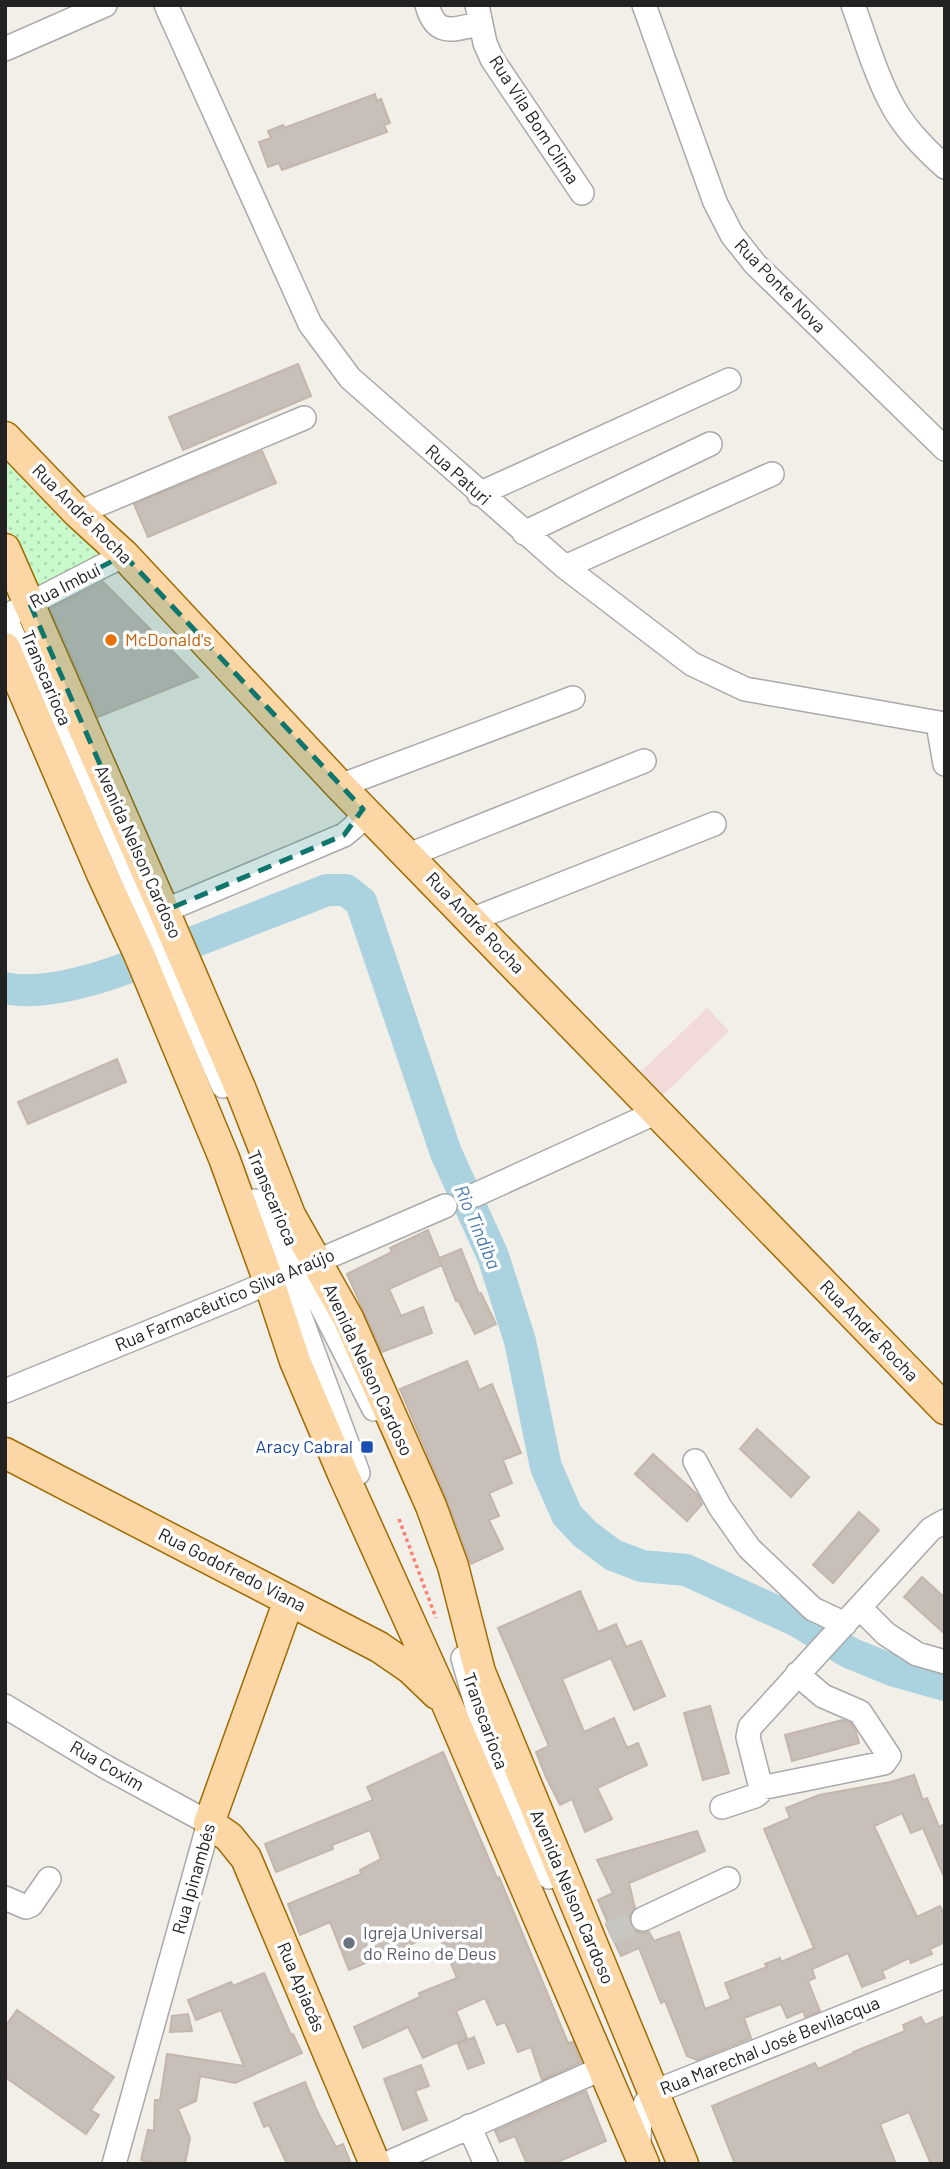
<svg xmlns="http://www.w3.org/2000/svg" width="950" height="2169" viewBox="0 0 950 2169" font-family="Barlow,sans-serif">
<defs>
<pattern id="park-dots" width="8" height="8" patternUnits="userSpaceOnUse" patternTransform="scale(1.75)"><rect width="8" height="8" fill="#c8facc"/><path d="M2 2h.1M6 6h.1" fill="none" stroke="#acd6af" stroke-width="1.8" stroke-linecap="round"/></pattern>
</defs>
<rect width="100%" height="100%" fill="#f2efe9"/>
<!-- commercial -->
<path fill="#f2dad9" d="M707 1008 729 1031 663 1095 641 1072Z"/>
<!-- park -->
<path fill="url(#park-dots)" d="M5 455 103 558 34 593 5 521Z"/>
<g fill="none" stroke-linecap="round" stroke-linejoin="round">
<!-- river -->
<path stroke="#aad3df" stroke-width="32" d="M5 988C59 1000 146 961 196 941 240 924 283 907 327 890H346L361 902 446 1153 493 1256 520 1341 546 1467 567 1515 585 1534 613 1555 642 1566 686 1570 797 1621 850 1653 892 1670 945 1685"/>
</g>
<!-- building -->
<path fill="#c7bfb8" stroke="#c4b6ab" stroke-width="2" d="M375 94 377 101 381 99 390 123 384 125 387 132 282 170 279 163 268 167 259 142 271 138 268 131 283 125 284 128Z
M298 364 311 396 183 450 169 417Z
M262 451 276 483 148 537 134 504Z
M103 582 198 677 98 717 50 609Z
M117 1059 126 1082 28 1124 18 1102Z
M428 1230 442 1265 389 1289 401 1316 423 1307 432 1333 382 1352 347 1274 392 1252 390 1248Z
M461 1249 479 1294 481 1293 496 1324 475 1334 458 1300 456 1301 439 1258Z
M467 1361 479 1390 492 1384 521 1453 503 1460 512 1483 489 1493 499 1516 489 1520 503 1549 471 1564 447 1500 400 1389Z
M757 1429 809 1477 791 1497 740 1449Z
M653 1454 697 1494 702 1504 687 1521 635 1474Z
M859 1512 879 1530 833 1583 813 1565Z
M922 1577 945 1598V1634L904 1597Z
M580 1591 598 1632 616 1624 626 1647 641 1641 665 1696 634 1710 611 1658 562 1679 584 1732 614 1718 627 1748 638 1743 647 1765 597 1788 612 1819 585 1832 572 1799 560 1805 546 1777 536 1752 549 1746 498 1628Z
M710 1706 729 1773 703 1780 684 1713Z
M842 1720 851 1723 856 1732 859 1743 792 1761 785 1735Z
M443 1752 497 1878 499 1877 568 2043 573 2042 581 2062 542 2080 531 2047 518 2052 505 2022 497 2025 485 1998 456 2011 467 2038 423 2058 408 2027 363 2048 354 2027 420 1997 419 1993 457 1978 438 1933 349 1970 330 1922 300 1935 288 1904 361 1874 360 1870 381 1859 370 1830 332 1845 333 1849 276 1872 265 1844 373 1800 367 1787Z
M914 1775 923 1800 927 1798 939 1827 945 1824V1879L923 1828 911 1833 902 1813 874 1826 917 1917 940 1906 945 1916V1942L930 1949 932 1954 911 1963 909 1958 882 1971 885 1978 862 1987 848 1953 812 1969 815 1978 808 1981 820 2011 805 2017 803 2011 787 2018 781 2004 744 2018 751 2038 697 2060 687 2056 665 2001 661 2003 639 1948 621 1956 610 1933 606 1924 608 1923 598 1900 613 1893 597 1860 697 1831 705 1851 629 1883 635 1908 629 1919 631 1926 634 1930 641 1933 649 1932 654 1941 679 1932 705 2009 731 1999 725 1983 767 1967 765 1964 780 1958 781 1962 814 1948 764 1829 790 1818 786 1808 819 1795 890 1782Z
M264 1973 291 2035 293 2034 302 2053 235 2083 200 2076 196 2101 178 2109 190 2138 185 2164H155L141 2160 148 2130 154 2131 155 2100H160L167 2054 244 2066 221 2010 196 2020 188 2000 231 1982 233 1986Z
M17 2010 114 2077 91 2110 99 2115 86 2134 5 2077V2027Z
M188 2014 192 2031 170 2032 172 2016Z
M945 2016V2164H931L909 2112 880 2124 896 2164H735L712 2106 815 2063 818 2069 854 2053 853 2052 905 2031 903 2025 921 2017 925 2025Z
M474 2037 484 2063 468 2069 458 2044Z
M421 2065 429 2086 415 2091 427 2120 403 2130 384 2079Z
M305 2082 317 2111 336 2147 343 2144 351 2164H287L269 2125 264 2127 254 2103Z
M586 2091 606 2141 553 2164H527L515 2136 500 2142 495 2131Z"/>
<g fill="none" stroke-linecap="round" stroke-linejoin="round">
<!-- minor-tunnel -->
<path stroke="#c8c6c1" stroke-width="23" stroke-dasharray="23 11" stroke-linecap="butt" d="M610 1933 643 1919"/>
<!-- minor casing -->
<g stroke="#a9a9a9" stroke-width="26">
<path id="minor" d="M166 5 310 324 350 378 565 567 692 664 745 689 945 724
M427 5C436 38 453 29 480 24
M477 5 485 43 492 59 582 193
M644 5 715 202 732 235 755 264 945 449
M853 5C865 37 874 71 890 101 903 127 924 148 945 167
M5 49 105 5
M479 494 729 380
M78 513 304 418
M524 533 710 444
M565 567 772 474
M14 612 124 555
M5 617 26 664
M40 665 223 1086
M938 724 945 764
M340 786 573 698
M409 855 644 761
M164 911 344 835 356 825 363 809
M471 920 714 824
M475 1195 657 1112
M254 1201 285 1275 358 1473
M287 1233 302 1268 374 1409
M5 1391 235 1297 445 1206
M695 1461 720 1507 749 1548 813 1609 845 1624
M860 1608 886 1634 917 1654 945 1662
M463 1658 480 1718 549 1877
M5 1706 104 1766 209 1823 114 2164
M761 1788 884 1763 889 1756 860 1712 823 1696 797 1674
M722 1807 755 1796 759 1793 761 1788 748 1737 750 1727 931 1529 945 1521
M5 1898 26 1907 31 1905 49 1879
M643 1919 728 1879
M469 2126 486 2164
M639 2149C639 2128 638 2108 654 2092L945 1976
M386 2164 603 2068"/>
</g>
<!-- major casing -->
<g stroke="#a06b00" stroke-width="33">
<path id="major" d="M5 437 78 513 124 555 340 786 945 1409
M5 549 164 911 241 1090 290 1215 348 1318 431 1506 453 1566 480 1672 683 2164
M5 648 102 874 139 954 224 1158 269 1282 295 1361 343 1474 447 1704 644 2164
M5 1453 379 1647 411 1669 437 1694
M289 1600 209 1823 229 1837 246 1858 375 2164"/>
</g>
<!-- path -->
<path stroke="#fa8072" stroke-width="3.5" stroke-dasharray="3.5 3.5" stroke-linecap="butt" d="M399 1519 436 1618"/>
<!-- minor -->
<use href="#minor" stroke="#fff" stroke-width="23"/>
<!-- major -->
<use href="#major" stroke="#fcd6a4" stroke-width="30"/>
</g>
<!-- marked area -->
<path fill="#0f766e" fill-opacity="0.2" stroke="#0f766e" stroke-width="5" stroke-dasharray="14 9" stroke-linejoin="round" d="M124 555 363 809 344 835 164 911 30 604Z"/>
<!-- markers -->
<circle fill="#e8710a" stroke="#fff" stroke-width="2.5" cx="111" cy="640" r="7"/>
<rect fill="#1a4fb4" stroke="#fff" stroke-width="2.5" x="360" y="1440" width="14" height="14" rx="3.5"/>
<circle fill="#6b7280" stroke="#fff" stroke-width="2.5" cx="349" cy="1943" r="7"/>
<g text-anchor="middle" stroke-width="7" stroke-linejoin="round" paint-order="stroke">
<!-- street labels -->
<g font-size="18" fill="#222" stroke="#fff">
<text transform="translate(534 120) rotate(57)" y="6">Rua Vila Bom Clima</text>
<text transform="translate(780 286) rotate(46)" y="6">Rua Ponte Nova</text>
<text transform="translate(458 475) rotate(42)" y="6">Rua Paturi</text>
<text transform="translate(82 514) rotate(45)" y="6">Rua André Rocha</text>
<text transform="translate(65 586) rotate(-27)" y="6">Rua Imbuí</text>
<text transform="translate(46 678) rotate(67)" y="6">Transcarioca</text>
<text transform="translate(138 852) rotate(66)" y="6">Avenida Nelson Cardoso</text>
<text transform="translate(475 923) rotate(46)" y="6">Rua André Rocha</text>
<text transform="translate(272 1198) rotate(67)" y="6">Transcarioca</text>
<text transform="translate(225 1300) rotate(-23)" y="6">Rua Farmacêutico Silva Araújo</text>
<text transform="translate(869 1331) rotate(46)" y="6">Rua André Rocha</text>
<text transform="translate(368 1370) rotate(65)" y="6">Avenida Nelson Cardoso</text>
<text transform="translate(232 1570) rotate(27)" y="6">Rua Godofredo Viana</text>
<text transform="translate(485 1721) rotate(70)" y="6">Transcarioca</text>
<text transform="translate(107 1766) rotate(30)" y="6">Rua Coxim</text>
<text transform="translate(194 1879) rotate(-74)" y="6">Rua Ipinambés</text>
<text transform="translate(572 1897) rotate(67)" y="6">Avenida Nelson Cardoso</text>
<text transform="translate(301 1987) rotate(67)" y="6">Rua Apiacás</text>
<text transform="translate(770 2046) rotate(-22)" y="6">Rua Marechal José Bevilacqua</text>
</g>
<!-- food labels -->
<g font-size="18" fill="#c56008" stroke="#fff" text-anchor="start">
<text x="125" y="646">McDonald's</text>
</g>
<!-- transit labels -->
<g font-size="18" fill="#164399" stroke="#fff" text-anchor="end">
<text x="353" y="1453">Aracy Cabral</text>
</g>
<!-- worship labels -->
<g font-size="18" fill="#5b616d" stroke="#fff" text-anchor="start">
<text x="363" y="1939">Igreja Universal<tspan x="363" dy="21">do Reino de Deus</tspan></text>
</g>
<!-- water labels -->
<g font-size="19" font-style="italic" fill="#4a7aab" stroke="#fff">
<text transform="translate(478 1227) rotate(67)" y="7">Rio Tindiba</text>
</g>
</g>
<!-- border -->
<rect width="950" height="2169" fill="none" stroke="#222222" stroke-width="14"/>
</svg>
